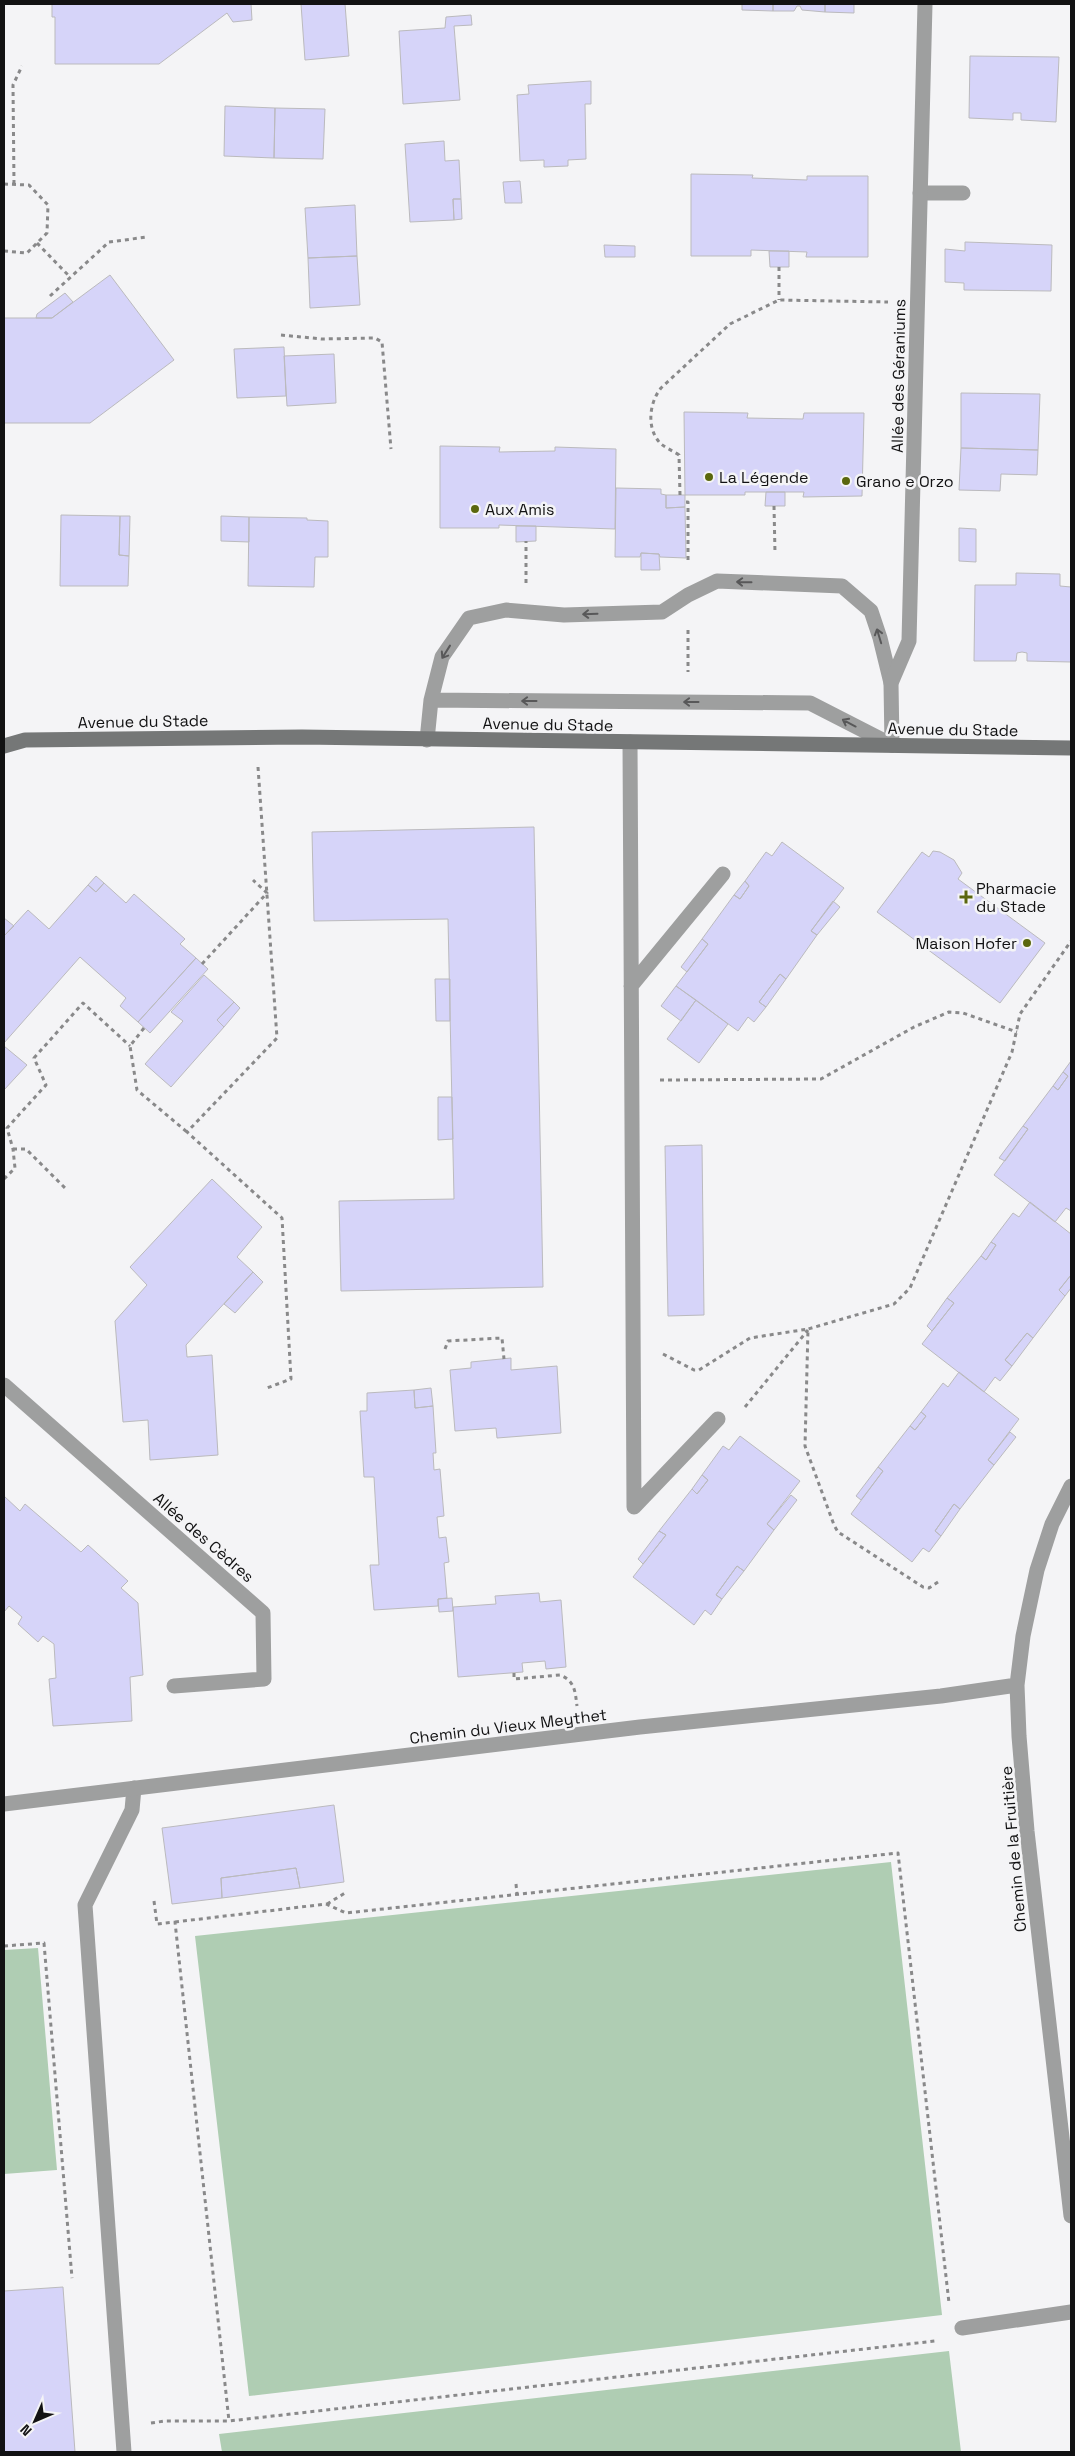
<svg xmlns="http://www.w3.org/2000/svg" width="1075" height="2456" viewBox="0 0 1075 2456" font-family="'Space Grotesk',sans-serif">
<rect width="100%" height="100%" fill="#f4f4f6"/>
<!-- green -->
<path fill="#afcdb3" d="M891 1862 942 2315 249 2396 195 1936Z
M38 1948 57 2170 4 2174V1950Z
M949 2351 961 2452H222L219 2434Z"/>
<!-- building -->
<path fill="#d6d4f9" stroke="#bbbabd" d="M52 4H251L252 20 233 22 227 13 159 64H55V17H52Z
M301 4H345L349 56 305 60Z
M742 4H773V11L742 10Z
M773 4H825V12L802 10 800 6H797L794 11H773Z
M825 4H854V13L825 12Z
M471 15 472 25 454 26 460 100 403 104 399 31 445 28 446 17Z
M970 56 1059 57 1056 122 1021 120V113H1013V120L969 118Z
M591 81V104H585L586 159 568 160V166L544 167V160L520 161 517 95 529 94 528 85Z
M225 106 275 108 274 158 224 156Z
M275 108 325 109 323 159 274 158Z
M444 141 445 161 459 160 461 199H453L454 220 410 222 405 144Z
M691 174 753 175 752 178 807 180V176H868V257H806L807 252 751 250V256H691Z
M520 181 522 203H505L503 182Z
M453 199H461L462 219 454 220Z
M355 205 357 256 308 258 305 208Z
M965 242 1052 245 1051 291 964 290V283L945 282V249L965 251Z
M604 245 635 246V257H605Z
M769 251H789V267H770Z
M357 256 360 305 310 308 308 258Z
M110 275 174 360 90 423H4V318H52Z
M65 293 73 302 52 318H36L37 314Z
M284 347 286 396 237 398 234 349Z
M334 354 336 403 287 406 284 356Z
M961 393 1040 394 1038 450 961 448Z
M684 412 748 413 747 418 803 419 804 413H864L862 496 803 497 804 492H745V495H685Z
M440 446 500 447 499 452 555 451V447L616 449 615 529 499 525V528H440Z
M961 448 1038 450 1037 475 1001 474 1000 491 959 490Z
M616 488 661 489V494L666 495V508L685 507 686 558 660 557 659 554 641 553 640 557H615Z
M766 492H785V506H765Z
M666 495H685V507L666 508Z
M61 515 120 516 119 555 129 556 128 586H60Z
M120 516H130L129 556 119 555Z
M221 516 249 517V542L221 541Z
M249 517 307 518V520L328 521V557H315L314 587 248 586Z
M516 526H536V541L516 542Z
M959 528 976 529V562L959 561Z
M641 553 659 554 660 570H641Z
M1016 573 1060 574V586L1071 587V662L1027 661V653L1022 652 1017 653 1016 661H974L975 585H1016Z
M534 827 543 1287 341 1291 339 1201 454 1199 448 919 314 921 312 832Z
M782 842 844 888 811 931 817 935 786 979 780 974 759 1002 766 1007 754 1022 748 1017 738 1031 676 986 708 944 702 939 734 895 740 899 749 886 745 881 766 852 772 856Z
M933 851 940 852 954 860 962 873 958 879 1045 943 1000 1003 877 912 922 852 929 857Z
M96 876 104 883 96 892 88 885Z
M745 881 749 886 740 899 734 895Z
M104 883 126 903 134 894 185 939 180 944 196 958 138 1022 120 1006 126 998 80 957 4 1043V936L28 910 49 929 88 885 96 892Z
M833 901 840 907 817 935 811 931Z
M4 918 14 926 4 936Z
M702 939 708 944 687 972 681 967Z
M196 958 208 969 150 1033 138 1022Z
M780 974 786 979 766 1007 759 1002Z
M204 975 234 1002 217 1020 224 1027 171 1087 145 1064 183 1021 171 1012Z
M435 979H450V1021H436Z
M676 986 696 1000 681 1021 661 1006Z
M696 1000 728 1024 699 1063 667 1039Z
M234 1002 240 1008 224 1027 217 1020Z
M4 1046 27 1065 4 1090Z
M1071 1061V1211L1066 1208 1055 1222 994 1175 1028 1129 1023 1126 1053 1086 1058 1090 1068 1076 1063 1072Z
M1063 1072 1068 1076 1058 1090 1053 1086Z
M438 1097H452L453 1139 438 1140Z
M1023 1126 1028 1129 1005 1161 999 1158Z
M702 1145 704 1315 668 1316 665 1146Z
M212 1179 262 1227 237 1257 253 1272 186 1345 187 1357 212 1355 218 1455 150 1460 148 1420 123 1422 115 1321 147 1285 130 1267Z
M1030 1202 1071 1234V1275L1059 1290 1065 1296 1033 1338 1027 1333 1005 1360 1012 1366 1000 1381 995 1377 984 1392 922 1344 954 1303 947 1298 981 1256 986 1260 996 1245 991 1242 1013 1213 1019 1217Z
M991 1242 996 1245 986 1260 981 1256Z
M253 1272 263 1282 235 1313 224 1304Z
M1071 1275V1288L1065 1296 1059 1290Z
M947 1298 954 1303 932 1331 927 1326Z
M1027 1333 1033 1338 1012 1366 1005 1360Z
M511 1358V1370L557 1366 561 1433 497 1438 496 1428 455 1431 450 1370 471 1368V1362Z
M959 1372 1019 1419 988 1460 994 1465 960 1509 954 1504 935 1531 941 1536 929 1552 923 1548 912 1562 851 1514 883 1471 878 1467 910 1426 915 1430 926 1416 921 1412 943 1383 948 1387Z
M431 1388 433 1406 415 1408 414 1390Z
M414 1390 415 1408 433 1406 436 1453H433L434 1470 440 1469 444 1516 437 1517 439 1538 446 1537 449 1562 444 1563 447 1598 438 1599V1606L374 1610 370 1565H379L374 1477H364L360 1411H367V1393Z
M921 1412 926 1416 915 1430 910 1426Z
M1010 1432 1016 1437 994 1465 988 1460Z
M740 1436 800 1481 767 1524 774 1530 744 1571 737 1566 716 1595 722 1599 711 1615 705 1610 694 1625 633 1577 666 1535 659 1531 692 1489 697 1494 708 1480 702 1475 723 1446 729 1450Z
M878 1467 883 1471 861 1500 856 1496Z
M702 1475 708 1480 697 1494 692 1489Z
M791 1495 797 1500 774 1530 767 1524Z
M4 1496 20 1511 25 1504 81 1552 88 1545 128 1581 121 1588 138 1603 143 1675 130 1677 132 1721 53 1726 49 1679 56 1678 54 1644 43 1636 38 1642 18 1624 22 1617 9 1606 4 1612Z
M954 1504 960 1509 941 1536 935 1531Z
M659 1531 666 1535 643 1564 638 1559Z
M737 1566 744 1571 722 1599 716 1595Z
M539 1593 540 1602 561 1600 566 1667 546 1669 545 1661 522 1663 523 1672 458 1677 453 1607 496 1604 495 1596Z
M452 1598 453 1611 439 1612 438 1599Z
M334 1805 344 1882 300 1888 296 1868 221 1878 222 1898 172 1904 162 1828Z
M296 1868 300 1888 222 1898 221 1878Z
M63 2287 75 2452H4V2291Z"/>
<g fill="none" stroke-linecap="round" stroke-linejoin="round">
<!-- path -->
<path stroke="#89898a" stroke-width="3" stroke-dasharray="4 4" stroke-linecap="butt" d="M4 184 29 185 48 205 47 233 27 253 4 251
M14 184 13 85 22 66
M37 243 70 277
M779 267V300
M50 296 109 242 147 237
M281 335 322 339 375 338 382 342 391 449
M680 495 679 455C673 451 666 448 661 444 646 429 649 403 661 388L730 324 779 300 888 302
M686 502H688V562
M774 506 775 553
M526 583V541
M688 630V672
M258 767 277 1038 187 1132 282 1218 291 1379 267 1388
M202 964 267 893 253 880
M144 1028 130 1046 137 1090 187 1132
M660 1080 821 1079 914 1027 949 1012 963 1013 1017 1032
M13 1149H26L66 1189
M4 1179 15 1168 13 1149 7 1128 46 1085 34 1058 83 1003 130 1046
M445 1349 448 1341 502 1338 504 1359
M663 1354 694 1370H699L750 1338 808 1329
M745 1407 808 1330
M938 1582 929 1588 923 1587 838 1532 834 1525 805 1446 808 1329 894 1304 910 1288 1012 1052 1020 1014 1071 941
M514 1673V1679L560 1675C575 1681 575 1691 577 1706
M516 1884 517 1894
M154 1901 157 1924 175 1922 229 2421
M327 1904 345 1893
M175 1922 326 1904 346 1913 898 1853 949 2303
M4 1946 44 1943 72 2278
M151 2423 165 2421H229L935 2341"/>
<!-- lane -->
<path stroke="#9e9f9f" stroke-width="15" d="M920 193H963
M431 700 810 703 892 745
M427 740 431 700 442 657 469 618 506 610 564 615 662 612 688 595 717 581 842 586 871 611 880 638 891 683
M630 742 634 1507 718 1419
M631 986 723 874
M962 2328 1071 2312
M124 2452 85 1905 132 1810 134 1788"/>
<!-- street -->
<path stroke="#9e9f9f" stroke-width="15" d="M892 745 891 683 909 641 925 4
M4 1385 263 1613 264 1679 174 1686
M1071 1486 1052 1524 1037 1570 1023 1636 1017 1685 1019 1736 1027 1831 1071 2216
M4 1804 640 1727 941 1696 1017 1685"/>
<!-- secondary -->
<path stroke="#757777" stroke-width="15" d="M4 746 25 740 302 737 1071 748"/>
</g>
<!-- one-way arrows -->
<defs><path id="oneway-shaft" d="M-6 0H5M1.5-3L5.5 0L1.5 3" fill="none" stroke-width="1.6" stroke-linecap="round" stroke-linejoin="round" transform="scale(1.25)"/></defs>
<g stroke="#585859">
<use href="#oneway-shaft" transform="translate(744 582) rotate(-179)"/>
<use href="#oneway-shaft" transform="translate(590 614) rotate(178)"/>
<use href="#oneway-shaft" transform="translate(879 636) rotate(-107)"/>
<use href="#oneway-shaft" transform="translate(446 652) rotate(122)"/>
<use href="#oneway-shaft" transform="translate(529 701) rotate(-180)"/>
<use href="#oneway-shaft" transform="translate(691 702) rotate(-180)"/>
<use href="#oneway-shaft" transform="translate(849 723) rotate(-152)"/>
</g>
<!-- markers -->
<g fill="#5a670e" stroke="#f4f4f6" stroke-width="2">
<circle cx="709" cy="477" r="5"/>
<circle cx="846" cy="481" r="5"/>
<circle cx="475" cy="509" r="5"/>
<path d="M963.5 889.5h5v5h5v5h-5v5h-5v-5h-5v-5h5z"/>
<circle cx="1027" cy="943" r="5"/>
</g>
<g text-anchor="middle" stroke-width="5" stroke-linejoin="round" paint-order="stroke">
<!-- street labels -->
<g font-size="16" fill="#121213" stroke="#f4f4f6">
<text transform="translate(898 376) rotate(-89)" y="6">Allée des Géraniums</text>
<text transform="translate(143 721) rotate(-1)" y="6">Avenue du Stade</text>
<text transform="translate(548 724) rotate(1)" y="6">Avenue du Stade</text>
<text transform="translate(953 729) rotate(1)" y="6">Avenue du Stade</text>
<text transform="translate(204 1537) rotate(41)" y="6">Allée des Cèdres</text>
<text transform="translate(508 1726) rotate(-7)" y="6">Chemin du Vieux Meythet</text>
<text transform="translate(1013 1849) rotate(-95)" y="6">Chemin de la Fruitière</text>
</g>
<!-- poi labels -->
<g font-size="16" fill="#121213" stroke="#f4f4f6" text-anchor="start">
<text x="719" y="483">La Légende</text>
<text x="856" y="487">Grano e Orzo</text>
<text x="485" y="515">Aux Amis</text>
<text x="976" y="894">Pharmacie<tspan x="976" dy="18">du Stade</tspan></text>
<text x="1017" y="949" text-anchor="end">Maison Hofer</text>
</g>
</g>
<!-- border -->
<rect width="1075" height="2456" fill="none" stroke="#121213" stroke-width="10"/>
<!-- north arrow -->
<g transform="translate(35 2421) rotate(225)" stroke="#f4f4f6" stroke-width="4" paint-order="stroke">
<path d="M0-4L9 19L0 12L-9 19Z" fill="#121213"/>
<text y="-8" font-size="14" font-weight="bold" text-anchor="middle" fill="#121213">N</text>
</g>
</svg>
